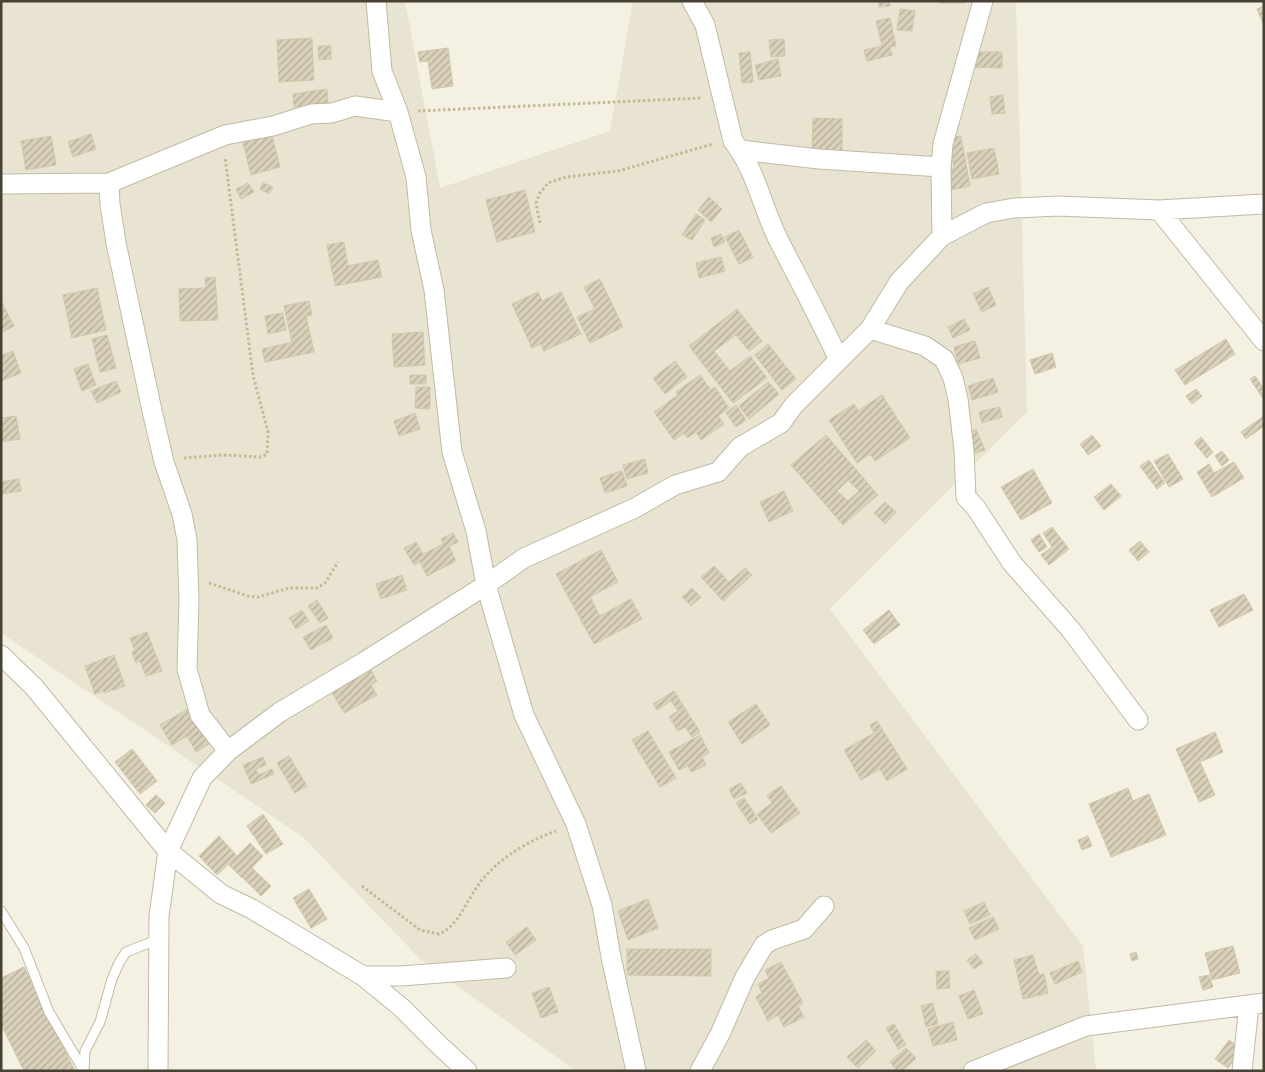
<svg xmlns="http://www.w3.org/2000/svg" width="1265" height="1072" viewBox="0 0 1265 1072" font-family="'Varela Round',sans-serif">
<defs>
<pattern id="building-hatch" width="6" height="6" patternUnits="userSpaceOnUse" patternTransform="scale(1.25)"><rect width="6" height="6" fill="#dad1ba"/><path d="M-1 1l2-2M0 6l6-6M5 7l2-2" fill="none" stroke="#b3ab98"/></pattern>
</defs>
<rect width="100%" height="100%" fill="#f4f1e3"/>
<!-- residential -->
<path fill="#e8e4d1" d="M1 1H405L440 188 610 131 633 1H1016L1027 412 830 609 1083 946 1096 1071H576L420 959 303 837 1 633Z"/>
<!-- building -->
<path fill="url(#building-hatch)" stroke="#d2c7aa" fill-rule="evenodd" d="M879 1H889L890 6 879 7Z
M939 1H965V3H939Z
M1264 6V26L1257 9Z
M900 9 915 11 912 31 897 30Z
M890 18 896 46 890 47 892 55 867 61 864 50 882 46 876 21Z
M312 38 314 80 279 82 277 40Z
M784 39 785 56 771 57 769 40Z
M318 46H331V59L319 60Z
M448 48 453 86 432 89 428 61 420 62 418 52Z
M750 52 753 82 742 83 739 53Z
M976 52H1002V68L975 67Z
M778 59 781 76 759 80 755 65Z
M327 89 328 103 294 107 293 94Z
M1003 95 1005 113 992 114 990 97Z
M813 118 842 119V151L812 150Z
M270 128 280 167 251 175 241 135Z
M91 134 96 149 73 157 68 142Z
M51 136 56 165 26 170 21 141Z
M961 136 970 186 950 190 945 169 954 168 948 138Z
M994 148 999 174 972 179 967 153Z
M248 183 254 192 241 199 236 189Z
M263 183 273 187 269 194 260 189Z
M525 190 535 232 497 242 486 200Z
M709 197 722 209 711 222 698 210Z
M696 214 705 220 692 240 682 235Z
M739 230 753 257 739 264 725 237Z
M721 234 725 242 714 247 711 238Z
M344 242 348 266 378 260 382 277 335 286 327 245Z
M721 257 725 271 699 278 696 263Z
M215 277 218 320 180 321 179 289 206 288 205 278Z
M600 279 623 327 590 343 577 317 595 309 584 287Z
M988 287 996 305 982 312 973 294Z
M97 288 106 330 72 338 63 295Z
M538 292 542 301 561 292 581 334 544 351 541 344 532 348 512 304Z
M1 301 14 326 1 333Z
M309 301 312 315 306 316 314 352 265 362 262 349 292 342 284 306Z
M737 309 762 341 749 351 736 335 714 351 730 371 750 356 767 378 733 403 689 346Z
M283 313 286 330 268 334 265 316Z
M964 319 970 330 953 338 948 327Z
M423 332 425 365 394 367 392 334Z
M107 335 116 368 100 372 92 339Z
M1226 339 1235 354 1185 385 1175 370Z
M975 341 980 358 958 364 954 347Z
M768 344 796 379 782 390 755 355Z
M13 351 21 373 1 381V356Z
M1052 353 1056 367 1035 374 1030 360Z
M675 361 687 377 665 394 653 378Z
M88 364 96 385 82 391 74 369Z
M410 375H426V384H410Z
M700 375 711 390 715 387 729 408 718 416 724 424 701 440 696 432 687 438 684 433 674 440 654 412 678 395 676 392Z
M1255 376 1264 389V400L1250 379Z
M993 378 998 392 972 400 968 386Z
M116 381 121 392 97 403 91 391Z
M768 382 779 394 749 419 739 406Z
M416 387H430V409L415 408Z
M1196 389 1202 396 1192 404 1186 396Z
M882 395 910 438 875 461 870 454 857 463 829 420 854 404 858 411Z
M736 405 746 420 736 427 726 413Z
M1000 407 1002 417 982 423 979 412Z
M415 413 420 429 399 436 394 421Z
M16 416 20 439 1 442V418Z
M1264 416V426L1246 439 1241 432Z
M976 429 985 450 974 454 966 433Z
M826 435 878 495 843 525 791 465ZM848 480 859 491 848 501 837 491Z
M1092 435 1101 446 1088 455 1080 444Z
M1201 437 1213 452 1207 458 1194 443Z
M1222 451 1229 460 1222 466 1215 456Z
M1168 454 1183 479 1169 487 1154 461Z
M645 459 648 473 627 479 623 465Z
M1149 460 1165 483 1157 489 1140 466Z
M1234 462 1244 478 1212 497 1197 472 1209 464 1214 473Z
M1033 469 1052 503 1021 520 1001 487Z
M622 471 627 486 605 493 600 478Z
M19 479 21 491 1 494V482Z
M1111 484 1121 496 1104 510 1094 497Z
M784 491 793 511 769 522 760 502Z
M885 502 896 512 885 524 874 513Z
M1052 527 1069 549 1049 565 1041 555 1052 547 1043 533Z
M453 533 458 542 449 546 456 561 427 576 420 562 414 565 404 548 416 542 423 554 444 544 441 539Z
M1039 534 1047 547 1039 552 1031 540Z
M1140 541 1149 552 1138 561 1129 550Z
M601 550 618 582 590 597 600 616 631 599 642 619 594 644 556 574Z
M714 566 729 582 745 568 752 575 723 601 701 577Z
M402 575 407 590 381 599 376 584Z
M692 588 701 597 691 606 682 597Z
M1244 594 1253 610 1219 627 1210 610Z
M317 600 328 618 320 623 308 606Z
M302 610 309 621 296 629 289 618Z
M889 610 900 625 874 644 863 630Z
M326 625 333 638 311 650 303 637Z
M147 632 162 671 146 676 140 661 136 663 132 652 135 651 130 638Z
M114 655 125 686 104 693 103 691 95 694 85 666Z
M370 669 377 681 371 685 377 695 344 713 331 691Z
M674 691 700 732 692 737 685 727 678 731 669 717 678 711 671 701 657 710 653 704Z
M756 704 770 725 742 744 728 722Z
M188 709 209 744 196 752 187 736 172 745 160 725Z
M877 721 907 769 887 781 880 769 861 780 844 750 874 733 870 725Z
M648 731 676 778 660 787 632 740Z
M1215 732 1223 752 1200 762 1215 795 1199 802 1176 749Z
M700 735 709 753 702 757 706 765 691 772 688 766 679 770 669 752Z
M132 749 157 781 140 794 115 762Z
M289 756 307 786 295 793 277 763Z
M263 757 266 765 256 769 258 775 272 769 274 774 251 784 243 765Z
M741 783 747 793 734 799 729 789Z
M781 786 800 813 771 833 757 814 772 803 767 795Z
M1128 788 1133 801 1149 794 1166 835 1111 857 1089 804Z
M156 795 165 803 155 813 146 805Z
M744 798 758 819 750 824 736 803Z
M263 814 283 844 266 854 247 826Z
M219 836 237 856 217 875 199 856Z
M1088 836 1092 846 1082 850 1078 840Z
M250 843 263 856 242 878 229 865Z
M252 868 271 886 261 896 243 878Z
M309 889 327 919 311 928 293 898Z
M648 899 658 928 628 940 618 911Z
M984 902 990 915 970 924 964 911Z
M993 917 999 929 975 940 969 928Z
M527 927 536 940 515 955 506 942Z
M1233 946 1240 973 1212 980 1205 953Z
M627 949H711V976L627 975Z
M1136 952 1138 959 1132 961 1130 954Z
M976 954 983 963 974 969 967 960Z
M1033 955 1039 975 1044 974 1048 993 1023 999 1014 960Z
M1078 961 1082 972 1055 984 1050 973Z
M781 962 803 1003 798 1006 804 1017 784 1027 778 1015 768 1021 756 997 762 993 758 984 769 978 765 970Z
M24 967 75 1071H24L1 1024V978Z
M936 971H949L950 988 937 989Z
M1209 975 1213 987 1203 990 1199 977Z
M549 987 558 1012 541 1018 532 993Z
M974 990 983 1014 968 1019 959 996Z
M933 1003 938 1024 926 1027 921 1006Z
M953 1022 957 1040 933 1046 928 1029Z
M894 1024 906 1045 898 1049 886 1028Z
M866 1040 876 1051 858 1068 847 1057Z
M1229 1040 1242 1049 1228 1068 1215 1059Z
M906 1048 916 1058 902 1071H897L890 1062Z"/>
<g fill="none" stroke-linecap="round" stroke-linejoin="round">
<!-- service casing -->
<g stroke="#c0baa5" stroke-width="11">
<path id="service" d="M1 911 24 948 49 1012 84 1071
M84 1070 85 1051 100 1022 112 979 119 963 126 952 159 939"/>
</g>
<!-- minor casing -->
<g stroke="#c0baa5" stroke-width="21">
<path id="minor" d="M376 1 382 71 398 112 416 177 421 230 434 290 452 452 476 531 486 585 524 715 576 824 602 905 611 957 636 1071
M692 1 705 25 733 141C756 170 762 207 778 239 799 280 820 319 839 360
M740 150 819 159 941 167
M1 184 109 183
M1159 210 1264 341
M942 236 941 167 943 144 983 1
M870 329 925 346 944 359 953 378 958 399 964 450 966 497 976 508 1012 563 1071 630 1138 720
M1 655 34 687 168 851 221 894 252 909 363 976 402 1008 440 1046 467 1071
M228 751 200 715 187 669 189 601 187 540 182 514 164 462 153 415 116 243 110 204 109 183 225 135 273 126 311 114 332 113 355 106 398 112
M363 976H401L506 968
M158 1071 159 916 168 851 202 778 228 751 280 712 364 662 486 585 524 558 635 508 675 485 718 472 740 447 781 423 794 405 870 329 899 282 942 236 986 213 1014 208 1058 206 1159 210 1264 204
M700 1071 720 1034 745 977 764 945 772 940 804 929 824 906
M973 1071 1086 1026 1264 1003
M1242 1071 1249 1005"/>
</g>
<!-- path -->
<path stroke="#c4b994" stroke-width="3" stroke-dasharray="2.5 2.5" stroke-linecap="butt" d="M418 111 701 98
M540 223 536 203 540 193 548 183 566 177 618 171 713 144
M184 458 222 455 261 457 267 454 268 432 253 375 225 157
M209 583 248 596 258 597 289 588H317L325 583 338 562
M362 886 420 930 439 934C459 926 468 897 482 880 501 857 528 841 556 831"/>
<!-- service -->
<use href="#service" stroke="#fff" stroke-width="9"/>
<!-- minor -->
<use href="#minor" stroke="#fff" stroke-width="19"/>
</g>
<!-- border -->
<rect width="1265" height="1072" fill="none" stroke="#464133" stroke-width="5"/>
</svg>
